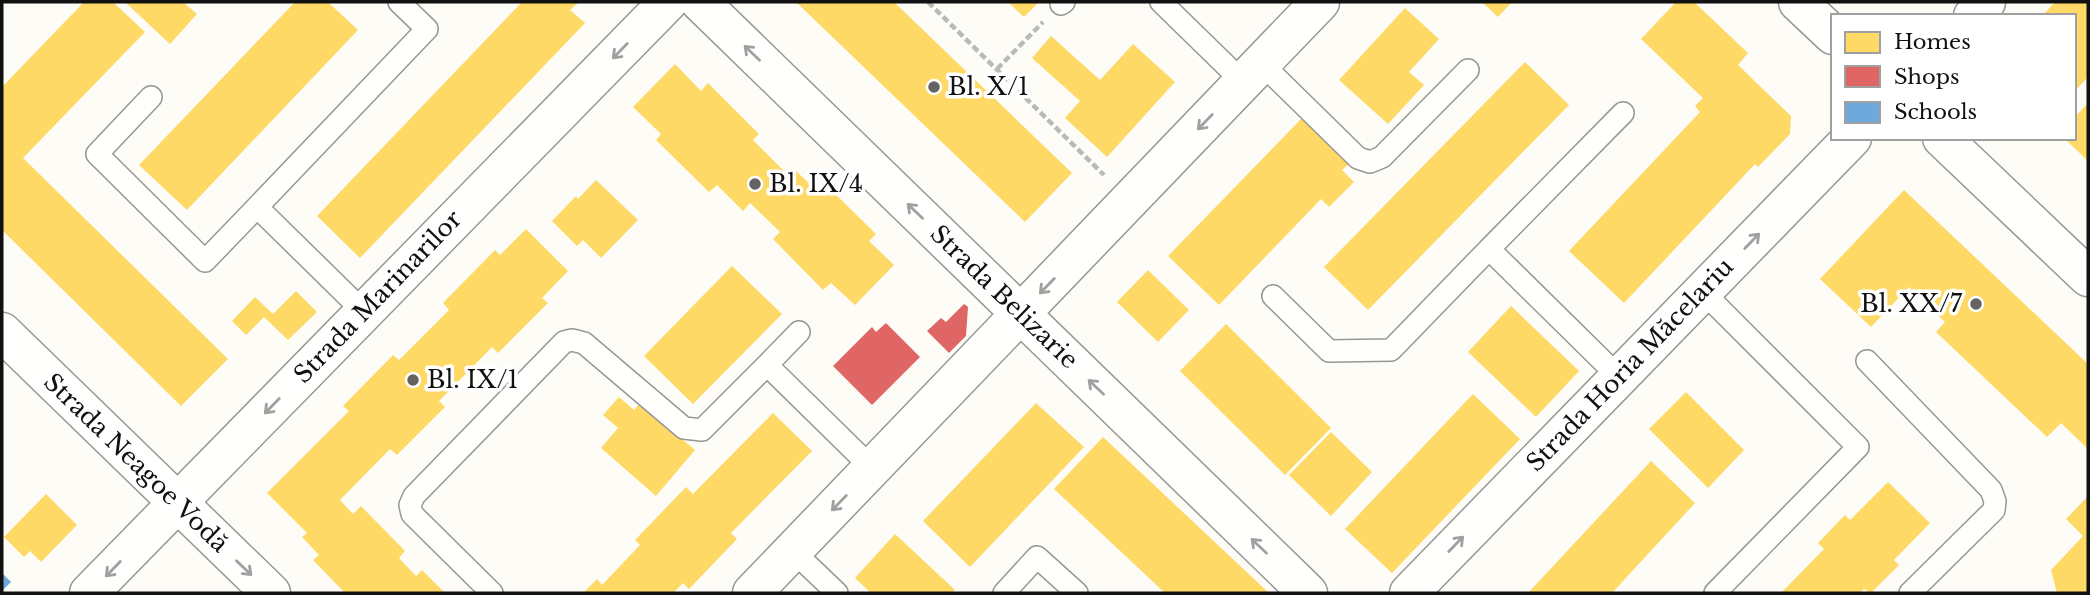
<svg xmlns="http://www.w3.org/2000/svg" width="2090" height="595" viewBox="0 0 2090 595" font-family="'Libre Baskerville',serif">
<rect width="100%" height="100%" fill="#fdfcf7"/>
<!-- homes -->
<path fill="#ffd966" d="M84 2H113L145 32 23 158 228 359 181 406 2 230V87Z
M125 2H183L197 14 170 44Z
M295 2H328L358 30 187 210 139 165Z
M522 2H579L570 10 585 23 360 258 317 216Z
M796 2H894L1072 173 1025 222Z
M1008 2H1039L1024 17Z
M1482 2H1512L1498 17Z
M1676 2H1694L1748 53 1738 65 1791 116 1790 134 1758 167 1755 164 1624 303 1569 251 1700 112 1695 106 1703 98 1641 39Z
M2055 2H2088V77L2074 92V16H2042Z
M1405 8 1439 39 1409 72 1424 85 1388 124 1339 80Z
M1051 36 1100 80 1133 44 1175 82 1107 157 1065 118 1080 101 1032 58Z
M1525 62 1569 105 1368 310 1324 267Z
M675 64 701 91 708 83 759 134 753 140 787 174 793 168 818 192 825 184 876 234 869 241 894 265 855 305 831 283 823 290 773 239 780 232 750 203 743 211 717 185 709 192 656 140 661 134 633 107Z
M2088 103V161L2064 138H2074V118Z
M1302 118 1349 164 1342 170 1354 182 1329 207 1321 199 1219 305 1168 256Z
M596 180 638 220 601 258 583 240 577 246 552 221 576 196 578 199Z
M1904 190 2088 364V449L2061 423 2047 437 1936 332 1945 322 1909 287 1871 327 1820 279Z
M526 229 568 271 542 298 548 303 498 353 492 347 439 401 445 407 397 455 390 449 340 500 353 514 361 506 405 551 399 558 416 576 422 570 445 593H345L313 560 319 555 302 537 307 533 267 493 349 411 343 406 393 355 399 360 449 310 443 303 495 250 500 255Z
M732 266 782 314 693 404 644 356Z
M1148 270 1189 310 1158 342 1117 302Z
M296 291 317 312 288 340 264 317 246 335 232 321 255 297 273 314Z
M1511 306 1579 371 1536 417 1468 352Z
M1226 324 1331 428 1285 475 1180 371Z
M1686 392 1744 450 1708 488 1649 429Z
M1473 394 1520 439 1392 573 1345 529Z
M619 397 634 410 640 403 695 450 656 496 601 448 618 428 603 415Z
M1036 403 1084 447 970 567 923 521Z
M773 413 812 451 731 533 737 539 689 589 683 583 673 593H583L597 579 602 585 640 545 635 540 686 487 693 494Z
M1331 432 1372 472 1331 516 1289 475Z
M1103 437 1269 593H1165L1054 489Z
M1651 461 1695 503 1612 593H1528Z
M1888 482 1930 523 1894 560 1899 565 1871 593 1864 589 1860 593H1781L1824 549 1818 543 1845 515 1850 520Z
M46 494 77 525 41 562 30 551 24 557 4 537Z
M2088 496V593H2057L2051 570 2083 536 2066 519Z
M895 534 955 590 952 593H871L855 578Z"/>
<!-- shops -->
<path fill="#e06666" d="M964 304 968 307 966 336 949 353 927 331 941 318 946 322Z
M886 323 920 357 872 405 833 366 872 327 876 332Z"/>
<!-- schools -->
<path fill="#6fa8dc" d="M2 573 11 582 2 591Z"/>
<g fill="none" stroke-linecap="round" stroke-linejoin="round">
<!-- service casing -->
<g stroke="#979795" stroke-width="24">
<path id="service" d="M1161 2 1243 82
M1061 4 1064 2
M1261 63 1358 158 1370 162 1382 157 1468 70
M151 97 97 154 205 261 257 207
M1489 249 1623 113
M1702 291 1858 447 1715 593
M1273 296 1329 351 1391 350 1489 249 1619 377
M364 312 257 207 427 29 399 2
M1867 361 1991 490 1995 501 1994 510 1910 593
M767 365 799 332
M793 551 837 593
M492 593 412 514 410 505 414 496 564 342 572 340 584 343 684 428 702 430 767 365 872 468
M1004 593 1037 557 1077 593"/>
</g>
<!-- minor casing -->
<g stroke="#979795" stroke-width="41">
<path id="minor" d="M700 2 1308 593
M1973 16 1986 2
M2 332 271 593
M89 593 668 2
M752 593 1320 2
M1409 593 1852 138"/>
</g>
<!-- tertiary casing -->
<g stroke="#979795" stroke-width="41">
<path id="tertiary" d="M1798 2 1833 35
M1942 138 2088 277"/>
</g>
<!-- path -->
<path stroke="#b9b9b8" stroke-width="4.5" stroke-dasharray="7 3.5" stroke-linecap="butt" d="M928 2 1104 175
M997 69 1043 22"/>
<!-- service -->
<use href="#service" stroke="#fffffe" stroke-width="21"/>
<!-- minor -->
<use href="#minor" stroke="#fffffe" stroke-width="38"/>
<!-- tertiary -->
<use href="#tertiary" stroke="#fffffe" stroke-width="38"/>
</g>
<!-- one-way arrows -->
<defs><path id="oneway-shaft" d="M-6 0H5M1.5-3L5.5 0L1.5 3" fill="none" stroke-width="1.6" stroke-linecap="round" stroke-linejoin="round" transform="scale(1.75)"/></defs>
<g stroke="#a0a09f">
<use href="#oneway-shaft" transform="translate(620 51) rotate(134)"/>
<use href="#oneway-shaft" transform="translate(752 53) rotate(-136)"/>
<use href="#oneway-shaft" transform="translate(1205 122) rotate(134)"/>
<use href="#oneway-shaft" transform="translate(915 211) rotate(-136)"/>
<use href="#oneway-shaft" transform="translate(1752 241) rotate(-46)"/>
<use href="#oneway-shaft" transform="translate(1047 286) rotate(134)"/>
<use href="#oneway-shaft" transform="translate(1096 387) rotate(-136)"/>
<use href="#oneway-shaft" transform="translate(272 406) rotate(134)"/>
<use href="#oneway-shaft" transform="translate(839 503) rotate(134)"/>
<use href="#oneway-shaft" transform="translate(1456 544) rotate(-46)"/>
<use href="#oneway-shaft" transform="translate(1259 546) rotate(-136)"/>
<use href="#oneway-shaft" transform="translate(244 568) rotate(44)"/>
<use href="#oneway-shaft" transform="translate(113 569) rotate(134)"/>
</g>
<!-- markers -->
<g fill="#646362" stroke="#fff" stroke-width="2.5">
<circle cx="934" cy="87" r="7"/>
<circle cx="755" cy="184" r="7"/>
<circle cx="1976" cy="304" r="7"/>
<circle cx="413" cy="380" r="7"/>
</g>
<g text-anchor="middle" stroke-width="7" stroke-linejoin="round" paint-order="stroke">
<!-- poi labels -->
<g font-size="24" fill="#111" stroke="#fff" text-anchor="start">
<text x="948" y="95">Bl. X/1</text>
<text x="769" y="192">Bl. IX/4</text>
<text x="1962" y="312" text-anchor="end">Bl. XX/7</text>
<text x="427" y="388">Bl. IX/1</text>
</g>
<!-- street labels -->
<g font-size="24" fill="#111" stroke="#fff">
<text transform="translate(378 297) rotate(-46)" y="8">Strada Marinarilor</text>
<text transform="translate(1004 297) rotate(44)" y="8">Strada Belizarie</text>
<text transform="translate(1630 365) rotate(-46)" y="8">Strada Horia Măcelariu</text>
<text transform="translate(136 463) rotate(44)" y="8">Strada Neagoe Vodă</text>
</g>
</g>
<!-- border -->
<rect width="2090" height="595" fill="none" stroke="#111111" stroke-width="7"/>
<!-- legend -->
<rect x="1831" y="14" width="245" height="126" fill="#ffffff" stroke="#a0a0a0" stroke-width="2"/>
<rect x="1845" y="32" width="35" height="21" fill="#ffd966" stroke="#a0a0a0" stroke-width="2"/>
<text x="1894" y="49" font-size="21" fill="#111111">Homes</text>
<rect x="1845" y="66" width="35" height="21" fill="#e06666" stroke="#a0a0a0" stroke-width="2"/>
<text x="1894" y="84" font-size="21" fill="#111111">Shops</text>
<rect x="1845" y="102" width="35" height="21" fill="#6fa8dc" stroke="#a0a0a0" stroke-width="2"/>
<text x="1894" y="119" font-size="21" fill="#111111">Schools</text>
</svg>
